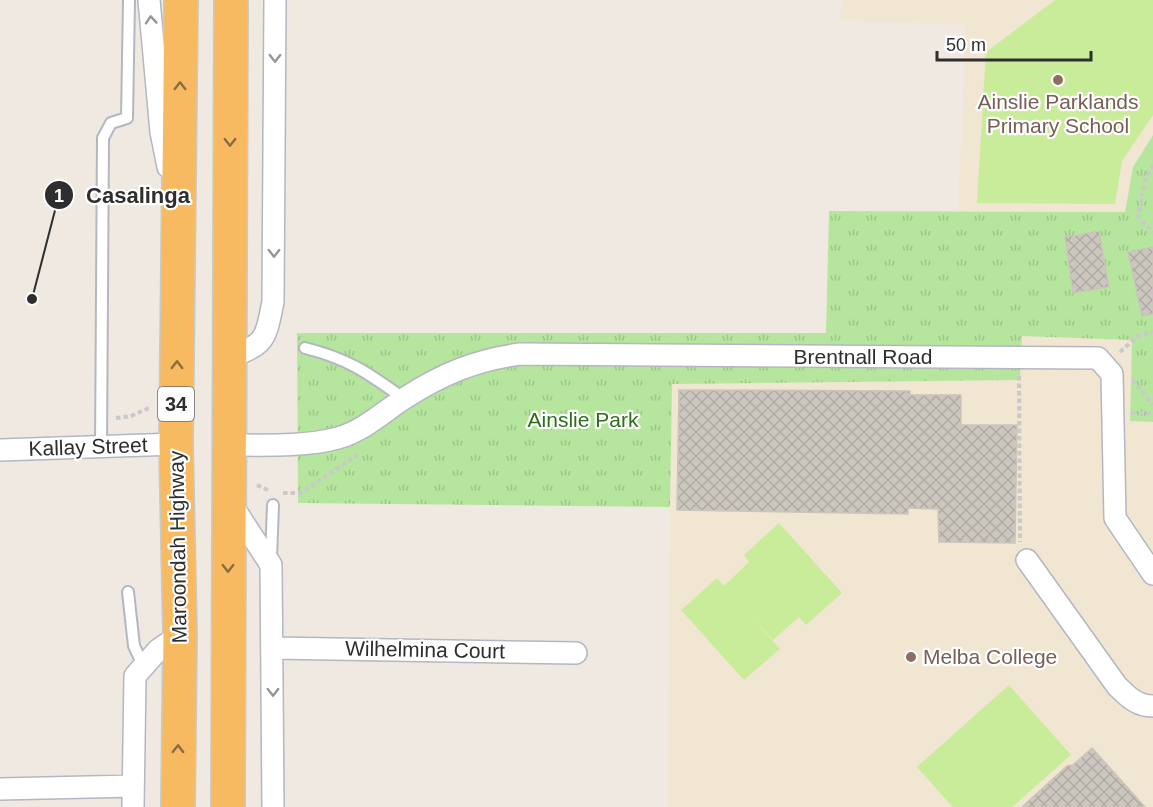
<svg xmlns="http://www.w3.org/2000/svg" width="1153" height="807" viewBox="0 0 1153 807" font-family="Arial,sans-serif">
<defs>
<pattern id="grass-tufts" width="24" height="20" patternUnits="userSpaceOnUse" patternTransform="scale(1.5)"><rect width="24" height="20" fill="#b6e59e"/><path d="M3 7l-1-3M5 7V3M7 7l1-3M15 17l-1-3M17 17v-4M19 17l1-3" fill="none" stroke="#9dc588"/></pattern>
<pattern id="building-cross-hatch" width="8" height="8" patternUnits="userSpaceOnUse" patternTransform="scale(1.5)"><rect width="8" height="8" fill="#cbc7bf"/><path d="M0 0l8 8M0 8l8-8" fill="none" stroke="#afaba4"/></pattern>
</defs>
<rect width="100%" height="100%" fill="#efe9e1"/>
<!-- education -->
<path fill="#f0e6d1" d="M842 0H1153V135L1133 167 1125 212 958 211 966 25 840 20Z
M1021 336 1132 339 1130 421 1153 422V807H668L671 384 1019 380Z"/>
<!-- grass -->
<path fill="url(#grass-tufts)" d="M1153 135V422L1130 421 1132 340 1022 336 1020 380 672 384 670 507 298 503 297 333H826L829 211 1125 212 1133 167Z"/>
<!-- pitch -->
<path fill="#c9ec9a" d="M1055 0H1153V115L1122 161 1115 204 977 203 986 52Z
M779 523 842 593 806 625 799 617 773 640 742 606 780 649 744 680 681 610 717 578 724 586 749 562 744 555Z
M1009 685 1071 755 1012 807H953L917 767Z"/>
<!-- building -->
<path fill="url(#building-cross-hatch)" stroke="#cbc5ba" stroke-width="1.5" d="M1099 231 1109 287 1073 293 1065 237Z
M1153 247V314L1142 316 1128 252Z
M679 390 910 391V395H961V425H1017L1015 543 939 542 938 509 908 508V514L677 510Z
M1092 748 1145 807H1022L1067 766 1073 765Z"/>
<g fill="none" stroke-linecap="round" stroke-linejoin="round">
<!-- service casing -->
<g stroke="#b4b7c1" stroke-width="14">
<path id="service" d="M305 348C349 359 368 373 403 398
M101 448 103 138 111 123 127 118 129 0
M271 558 273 505
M128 592 134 646 144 667"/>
</g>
<!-- minor casing -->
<g stroke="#b4b7c1" stroke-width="24">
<path id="minor" d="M149 0 161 132 168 167
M229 358C266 343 265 341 273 302L275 0
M228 445C263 445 304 447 338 438 365 430 383 412 405 398 442 374 476 360 520 354L1098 358 1112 374 1115 518 1153 574
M0 450 176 444
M230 502 271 565 273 807
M1027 560 1117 686C1128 697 1137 706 1153 706
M273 648 576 653
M0 789 133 786
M133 807 135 676 158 650 180 635"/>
</g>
<!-- trunk casing -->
<g stroke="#c9c9c9" stroke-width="36">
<path id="trunk" d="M178 807 180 635 176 444 181 0
M228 807 231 0"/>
</g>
<!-- path -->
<path stroke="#c9c9c9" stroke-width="4" stroke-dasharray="4.5 3" stroke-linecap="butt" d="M1153 165 1146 177 1138 217 1153 232
M1120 352 1138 336 1153 332
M1019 376 1020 542
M1133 380 1153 405
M1131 413H1153
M116 418 131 416 149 408
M257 485 270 491
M283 493H301L359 454"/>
<!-- service -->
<use href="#service" stroke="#fff" stroke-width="10"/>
<!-- minor -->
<use href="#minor" stroke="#fff" stroke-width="21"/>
<!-- trunk -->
<use href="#trunk" stroke="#f8ba60" stroke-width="33"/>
</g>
<!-- one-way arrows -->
<defs><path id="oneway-chevron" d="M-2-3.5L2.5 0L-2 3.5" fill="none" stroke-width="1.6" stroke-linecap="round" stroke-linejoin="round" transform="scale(1.5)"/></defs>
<g stroke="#969696">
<use href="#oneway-chevron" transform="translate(151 20) rotate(-94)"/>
<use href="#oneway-chevron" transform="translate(275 58) rotate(90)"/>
<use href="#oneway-chevron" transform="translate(274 253) rotate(90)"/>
<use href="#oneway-chevron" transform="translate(273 692) rotate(90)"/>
</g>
<g stroke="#896d44">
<use href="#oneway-chevron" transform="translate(180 86) rotate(-90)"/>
<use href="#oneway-chevron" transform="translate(230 142) rotate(90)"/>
<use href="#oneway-chevron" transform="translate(177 365) rotate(-89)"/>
<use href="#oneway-chevron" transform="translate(228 568) rotate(90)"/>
<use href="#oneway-chevron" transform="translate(178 749) rotate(-89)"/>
</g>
<!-- markers -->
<g fill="#8d6e63" stroke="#fff" stroke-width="2">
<circle cx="1058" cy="80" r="6"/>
<circle cx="911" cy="657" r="6"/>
</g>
<g text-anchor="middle" stroke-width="4.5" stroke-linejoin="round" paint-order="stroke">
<!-- shield labels -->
<rect fill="#fff" stroke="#6d6d6d" stroke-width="1.5" x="158" y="387" width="36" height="34" rx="4.5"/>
<g font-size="20" font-weight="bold" fill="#2e2e2e">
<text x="176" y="411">34</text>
</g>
<!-- education labels -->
<g font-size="21" fill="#785e54" stroke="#fff">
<text x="1058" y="109">Ainslie Parklands<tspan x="1058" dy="24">Primary School</tspan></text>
<text x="923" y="664" text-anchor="start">Melba College</text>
</g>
<!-- street labels -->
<g font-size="21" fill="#2e2e2e" stroke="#fff">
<text x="863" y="364">Brentnall Road</text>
<text transform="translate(88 447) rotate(-2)" y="7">Kallay Street</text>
<text transform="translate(178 547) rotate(-91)" y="7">Maroondah Highway</text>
<text transform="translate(425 650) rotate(1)" y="7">Wilhelmina Court</text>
</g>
<!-- park labels -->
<g font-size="21" fill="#2c6e1b" stroke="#fff">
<text x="583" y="427">Ainslie Park</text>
</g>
</g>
<!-- callouts -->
<path fill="none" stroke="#2e2e2e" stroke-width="2" d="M32 299L59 195"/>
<g fill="#2e2e2e" stroke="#fff" stroke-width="2">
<circle cx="32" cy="299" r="6"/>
<circle cx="59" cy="195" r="15"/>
</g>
<g font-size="18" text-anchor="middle" font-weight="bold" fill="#fff">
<text x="59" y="202">1</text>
</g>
<g font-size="22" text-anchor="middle" font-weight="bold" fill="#2e2e2e" stroke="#fff" stroke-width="4.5" stroke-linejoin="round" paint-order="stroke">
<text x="138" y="203">Casalinga</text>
</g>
<!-- scale -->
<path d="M937 51v9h154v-9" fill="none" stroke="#2e2e2e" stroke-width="3"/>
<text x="946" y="51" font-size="18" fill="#2e2e2e" stroke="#ffffff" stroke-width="4.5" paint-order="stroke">50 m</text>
</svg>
